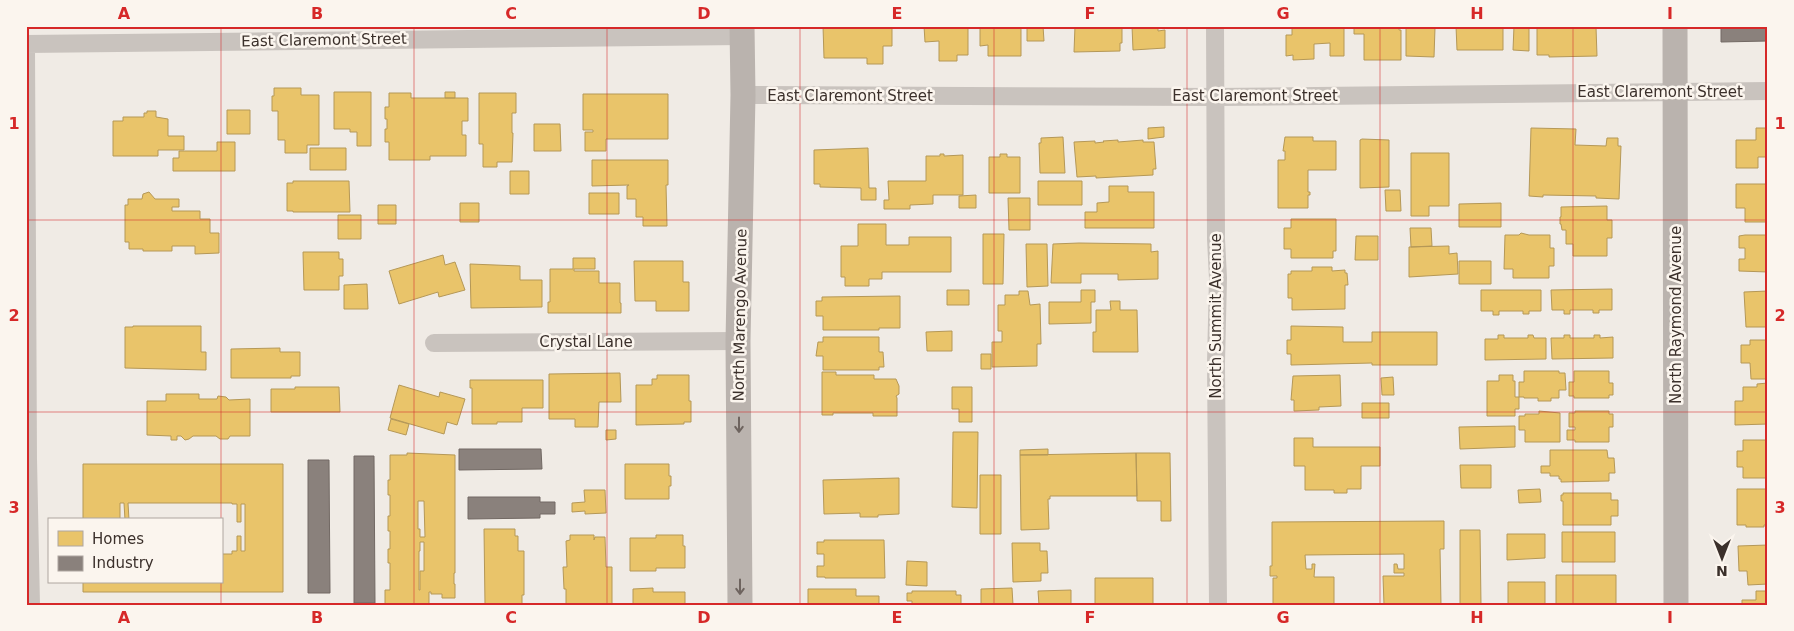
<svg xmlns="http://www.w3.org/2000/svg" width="1794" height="631" viewBox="0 0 1794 631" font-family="'DejaVu Sans',sans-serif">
<rect width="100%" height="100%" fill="#f0ebe5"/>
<!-- homes -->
<path fill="#e9c46a" stroke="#b59857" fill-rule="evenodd" d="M823 26H892V46H883V64H867V58H824Z
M924 26H968V55H957V61H939V41L925 42Z
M980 26H1021V56H988V45L980 46Z
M1027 26H1043L1044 41H1027Z
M1075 26H1122V43H1120V51L1074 52Z
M1132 26H1158V31L1165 30V48L1133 50Z
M1292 26H1344V56H1330V43L1314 44V59L1293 60V55L1286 56V35H1292Z
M1354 26H1399V30H1401V60H1364V34H1354Z
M1406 26H1436V28H1435L1434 57 1406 56Z
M1456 26H1503V50H1457Z
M1514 26H1529V51L1513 50Z
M1537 26 1596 27 1597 56 1549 57V55H1537Z
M274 88H301V95H319V145H307V153H285V140H278V111H272V96H274Z
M334 92H371V146H357V132H350V129H334Z
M445 92H455V98H445Z
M389 93H411V98H468V121H462V135H466V156H430V160H389V142H385V129H387V119H385V107H389Z
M479 93H516V113H512V133H513L512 162H497V167H483V144H479Z
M583 94H668V139H606V151H585V132H593V130H583Z
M227 110H250V134H227Z
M147 111H156V117L168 119V136H184V150H158V156H113V121H123V117H144V113H147Z
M534 124H560L561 151H534Z
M1164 127V137L1148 139V128Z
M1531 128 1576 129 1575 145 1606 146 1607 138H1618V146H1621L1619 199 1596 198V196L1543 195V197L1529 196Z
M1756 128H1768V157H1758V168H1736V140H1756Z
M1063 137 1065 173H1040L1039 143H1041V138Z
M1285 137H1313V141H1336V170H1308V192H1310V195H1308V208H1278V160H1285V151H1283Z
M1362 139 1389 140V187L1360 188V140Z
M1118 140V142L1143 140V142H1154L1156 169H1153V175L1096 178V176L1077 177 1074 142 1095 141V143L1104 142 1103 141Z
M217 142H235V171H173V158H179V151H217Z
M310 148H346V170H310Z
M868 148 869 188H876V200H861V188L820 187V184H814V150Z
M1411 153H1449V206H1429V216H1411Z
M940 154H944V156L963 155V195H933V204L910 205V209H884V200H889L888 181H926V156H940Z
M1000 154H1007V157H1020V193H989V157H1000Z
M592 160H668V185H666L667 226H643V217H636V199H627V186L629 185 592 186Z
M510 171H529V194H510Z
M293 181H349L350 212H293V211H287V183H293Z
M1038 181H1082V205H1038Z
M1736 184H1768V222H1745V208H1736Z
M1109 186H1128V192H1154V228H1085V212H1097V203L1109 202Z
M1385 190H1400L1401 211H1386Z
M149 192 155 199H179V207H172V211H200V219H210V233H219V253L195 254V246H172V251H143V249H129V242H125V205H128V199H142L143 194Z
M589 193H619V214H589Z
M976 195V208H959V196Z
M1008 198H1030V230H1009Z
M460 203H479V222H460Z
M1501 203V227H1459V204Z
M378 205H396V224H378Z
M1607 206V220H1612V238H1607V256H1573V244H1566V230H1562L1561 224H1560V217H1561V207Z
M338 215H361V239H338Z
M1291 219H1336V251H1333V258H1291V249H1284V228H1291Z
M858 224H886V245H909V237H951V272H882V279H869V286H845V277H841V246H858Z
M1410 228H1431L1432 246 1411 247Z
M1521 233 1529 235H1550V248H1554V266H1549V278H1513V269H1504L1505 235H1519Z
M983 234H1004L1003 284H983Z
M1745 235H1768V272L1739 271V259H1745V248H1739V236Z
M1356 236H1378V260H1355Z
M1079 243 1151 244V252L1158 251V279L1118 280V274H1081V283H1051L1053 244Z
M1026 244H1047L1048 286 1027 287Z
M1449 246V254L1457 253 1458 274 1409 277V247Z
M303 252H339V259H343V276H339V290H304Z
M443 255 445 265 455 262 465 290 439 297 438 292 399 304 389 271Z
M573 258H595V269H574V271H599V283H620V303H621V313H548V302H550V269H573Z
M634 261H683V282H689V311H656V301H635Z
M1459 261H1491V284H1459Z
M470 264 520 266V280H542V307L471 308Z
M1312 267H1332V271L1345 270V273H1347L1348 285H1345V309L1292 310V298H1288V274H1291V271H1312Z
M367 284 368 309H344V285Z
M1612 289V310H1599V313H1593V310H1570V314H1564V310H1552L1551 290Z
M947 290H969V305H947Z
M1081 290H1095V302H1091V323L1049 324V302H1081Z
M1481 290H1541V311H1529V314H1523V311H1499V315H1493V311H1481Z
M1019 291H1028L1030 305 1040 304 1041 344H1037V366L992 367V342H1002V331H998V305H1005V295H1019Z
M1768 291V327H1746L1744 292Z
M900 296V328H879V330H823V316H816V301H822V297Z
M1110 301H1120V310H1137L1138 352H1093V332H1096V310H1111Z
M133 326H201V352H206V370L125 368V327H133Z
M1291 326 1343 327V342H1372V332H1437V365H1372V363L1291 365V354H1287V340H1291Z
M952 331V351H927L926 332Z
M1498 335H1504V338H1528V335H1533L1534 338H1546V359L1485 360V339H1498Z
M1564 335H1570V338H1594V335H1600V338L1613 337V358L1552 359 1551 338H1564Z
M823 337H879V352H883L884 367H879V370H823V356H816L818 342H823Z
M1767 337H1768V379H1751L1750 363H1741V345H1750V340H1768Z
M280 348V352H300V376H291V378H231V349Z
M981 354H991V369H981Z
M1524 371H1559V373H1565L1566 390H1559V398H1551V401H1538V398H1524V397H1519V382H1524Z
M1574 371H1609V383H1613V395H1609V398H1574V396H1569V382H1574Z
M822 372H836V375H874V379H896L899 386V394L896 396 897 398V416H873V413H833V415H822Z
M620 373 621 402H599L598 427H575V419H549V374Z
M657 375H689V401H691V422H684V424L636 425V385H652V379H657Z
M1340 375 1341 406 1319 407V410L1294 411V400H1291L1293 376Z
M1499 375H1513V381H1515V397H1519V409H1515V416H1487V381H1499Z
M1393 377 1394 395H1382L1381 378Z
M470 380H543V408H522V422H497V424H472V388H470Z
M1768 383V424L1735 425V401H1743V387H1757V384Z
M399 385 439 397 440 392 465 399 457 425 447 422 444 434 390 418Z
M295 387H339L340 412H271V389H295Z
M952 387H972V422H959V409H952Z
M166 394H199V399H217L218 396 226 397 229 400 250 399V436H230L228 439H220L216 436H193L189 439 185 440 181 436H177V440H171V436L147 435V401H166Z
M1362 403H1389V418H1362Z
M1539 411 1560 413V442H1525V430H1519V416H1525V414H1539Z
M1575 411H1609V414H1613V427H1609V442H1575V440H1567V430H1575V427H1569V413H1575Z
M391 419 409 424 406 435 388 430Z
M1515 426V447L1460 449 1459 427Z
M606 430H616V439L606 440Z
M953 432H978L977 508 952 507Z
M1294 438H1313V447H1380V466H1361V489H1347V493H1334V490H1305V466H1294Z
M1743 440H1768V478H1743V467H1737V451H1743Z
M1048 449V455H1020V450Z
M1550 450H1607L1608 458H1614L1615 473H1609V481L1561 482V479H1559V476H1550V473H1541V466H1550Z
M407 453 455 455V573H454V584H455V598H442V594H431V592H429V605H385V590H390V563H388V549H390V531H388V516H390V495H388V480H390V455H407ZM418 501H424L425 537H420V529H418ZM420 542H424V571H420V590H419V551H420Z
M1136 453 1137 496H1050V499H1048L1049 529 1021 530 1020 455Z
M1136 453H1170L1171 521H1161V501H1137Z
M83 464H283V592H83V582H221V554H232V551H237V536H241V551H245V504H241V522H237V504H232V503H128L129 520H125L124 503H120V520H83Z
M625 464H669V476H671V486H669V499H625Z
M1460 465H1491V488H1461Z
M980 475H1001V534H980Z
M899 478V514L878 515V517H860V513L824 514 823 480Z
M1540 489 1541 502 1519 503 1518 490Z
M1737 489H1768V525H1764V527H1746V525H1737Z
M584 490H605L606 513 585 514V511L572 512V503L585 502Z
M1563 493H1611V500H1618V516H1611V525H1563V501H1561V495H1563Z
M1444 521V549H1440L1441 605H1384L1383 576H1404V573H1394V564H1397L1398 569H1404V554L1305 555 1306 569H1312V564H1315L1314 577H1334V605H1273V578H1277V576H1270V566H1272V522Z
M484 529H515V536H518V551H524V595H522V605H485Z
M1460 530H1480L1481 605H1460Z
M1562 532H1615V562H1562Z
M1507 534H1545V558L1507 560Z
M570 535H594V540L595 537H605L606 567H612V605H566V589H564L563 567H567L566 541 570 540Z
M656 535H683V546H685V568H656V571H630V538H656Z
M824 540H884L885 578H825V577H817V566H824V554H817V542H824Z
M1012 543H1040V551H1047L1048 573H1041V581L1013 582Z
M1768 545V584L1748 585 1747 571H1739L1738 546Z
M907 561 927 562V586L906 585Z
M1556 575H1616V605H1556Z
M1095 578H1153V605H1095Z
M1508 582H1545V605H1508Z
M653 588V592H685V605H633V589Z
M1012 588 1013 605H981V589Z
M808 589H856V596H879V605H808Z
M1071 590V605H1039L1038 591Z
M912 591H956V595H961V604L967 605H912V601H907V593H912Z
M1756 591H1768V605H1742V600H1756Z"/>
<!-- industry -->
<path fill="#8a817c" stroke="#726964" d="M1721 26H1768V41L1721 42Z
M459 449H541L542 469 459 470Z
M354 456H374L375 603H354Z
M308 460H329L330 593H308Z
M468 497H540V502H555V514H540V518L468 519Z"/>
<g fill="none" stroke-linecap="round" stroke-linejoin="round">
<!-- street -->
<path stroke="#c9c3be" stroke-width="18" d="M1215 26 1216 239 1218 278 1216 363 1218 605
M26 44 742 36
M26 49 28 459 31 605
M743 95 1216 97 1768 91
M434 343 738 341"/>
<!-- secondary -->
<path stroke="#bab3ae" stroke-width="25" d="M1675 26 1676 605
M740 605 738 341 743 95 742 26"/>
</g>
<!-- one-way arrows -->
<defs><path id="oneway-shaft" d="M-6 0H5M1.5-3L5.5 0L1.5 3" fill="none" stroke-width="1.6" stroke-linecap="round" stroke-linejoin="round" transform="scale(1.25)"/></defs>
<g stroke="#6e645f">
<use href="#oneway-shaft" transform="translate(739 425) rotate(90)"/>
<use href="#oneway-shaft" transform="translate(740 587) rotate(90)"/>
</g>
<!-- grid -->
<path fill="none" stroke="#d62828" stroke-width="1" stroke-opacity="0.55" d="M221 26V520M414 26V605M607 26V605M800 26V605M994 26V605M1187 26V605M1380 26V605M1573 26V605M26 220H1768M26 412H1768M221 582V605"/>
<g text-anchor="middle" stroke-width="5" stroke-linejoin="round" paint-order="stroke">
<!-- street labels -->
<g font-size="15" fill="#3b302b" stroke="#fbf5ee">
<text transform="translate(324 40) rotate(-1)" y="5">East Claremont Street</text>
<text x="1660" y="97">East Claremont Street</text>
<text x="850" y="101">East Claremont Street</text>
<text x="1255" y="101">East Claremont Street</text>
<text transform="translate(740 315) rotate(-89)" y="5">North Marengo Avenue</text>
<text transform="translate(1676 315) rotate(-90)" y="5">North Raymond Avenue</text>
<text transform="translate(1216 316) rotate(-90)" y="5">North Summit Avenue</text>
<text x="586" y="347">Crystal Lane</text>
</g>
</g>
<!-- border -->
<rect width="1794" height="631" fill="none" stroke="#fbf5ee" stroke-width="55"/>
<!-- legend -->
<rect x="48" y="518" width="175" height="65" fill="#fbf5ee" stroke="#aea6a0"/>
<rect x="58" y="531" width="25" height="15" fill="#e9c46a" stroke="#aea6a0"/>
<text x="92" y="544" font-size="15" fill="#3b302b">Homes</text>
<rect x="58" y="556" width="25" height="15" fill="#8a817c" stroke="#aea6a0"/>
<text x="92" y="568" font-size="15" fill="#3b302b">Industry</text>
<!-- north arrow -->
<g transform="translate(1722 558) rotate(180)" stroke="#fbf5ee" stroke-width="4" paint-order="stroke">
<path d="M0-4L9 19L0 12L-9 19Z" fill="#3b302b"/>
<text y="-8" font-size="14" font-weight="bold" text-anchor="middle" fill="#3b302b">N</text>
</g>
<rect x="28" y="28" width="1738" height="576" fill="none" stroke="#d62828" stroke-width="2"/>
<g font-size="16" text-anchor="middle" font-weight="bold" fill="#d62828">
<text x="124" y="19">A</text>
<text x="317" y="19">B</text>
<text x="511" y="19">C</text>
<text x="704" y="19">D</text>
<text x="897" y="19">E</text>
<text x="1090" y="19">F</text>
<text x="1283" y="19">G</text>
<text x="1477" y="19">H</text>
<text x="1670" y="19">I</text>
<text x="14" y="129">1</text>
<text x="1780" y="129">1</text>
<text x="14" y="321">2</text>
<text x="1780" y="321">2</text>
<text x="14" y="513">3</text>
<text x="1780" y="513">3</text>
<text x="124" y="623">A</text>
<text x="317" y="623">B</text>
<text x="511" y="623">C</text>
<text x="704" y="623">D</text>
<text x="897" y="623">E</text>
<text x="1090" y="623">F</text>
<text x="1283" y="623">G</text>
<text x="1477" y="623">H</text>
<text x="1670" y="623">I</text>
</g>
</svg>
